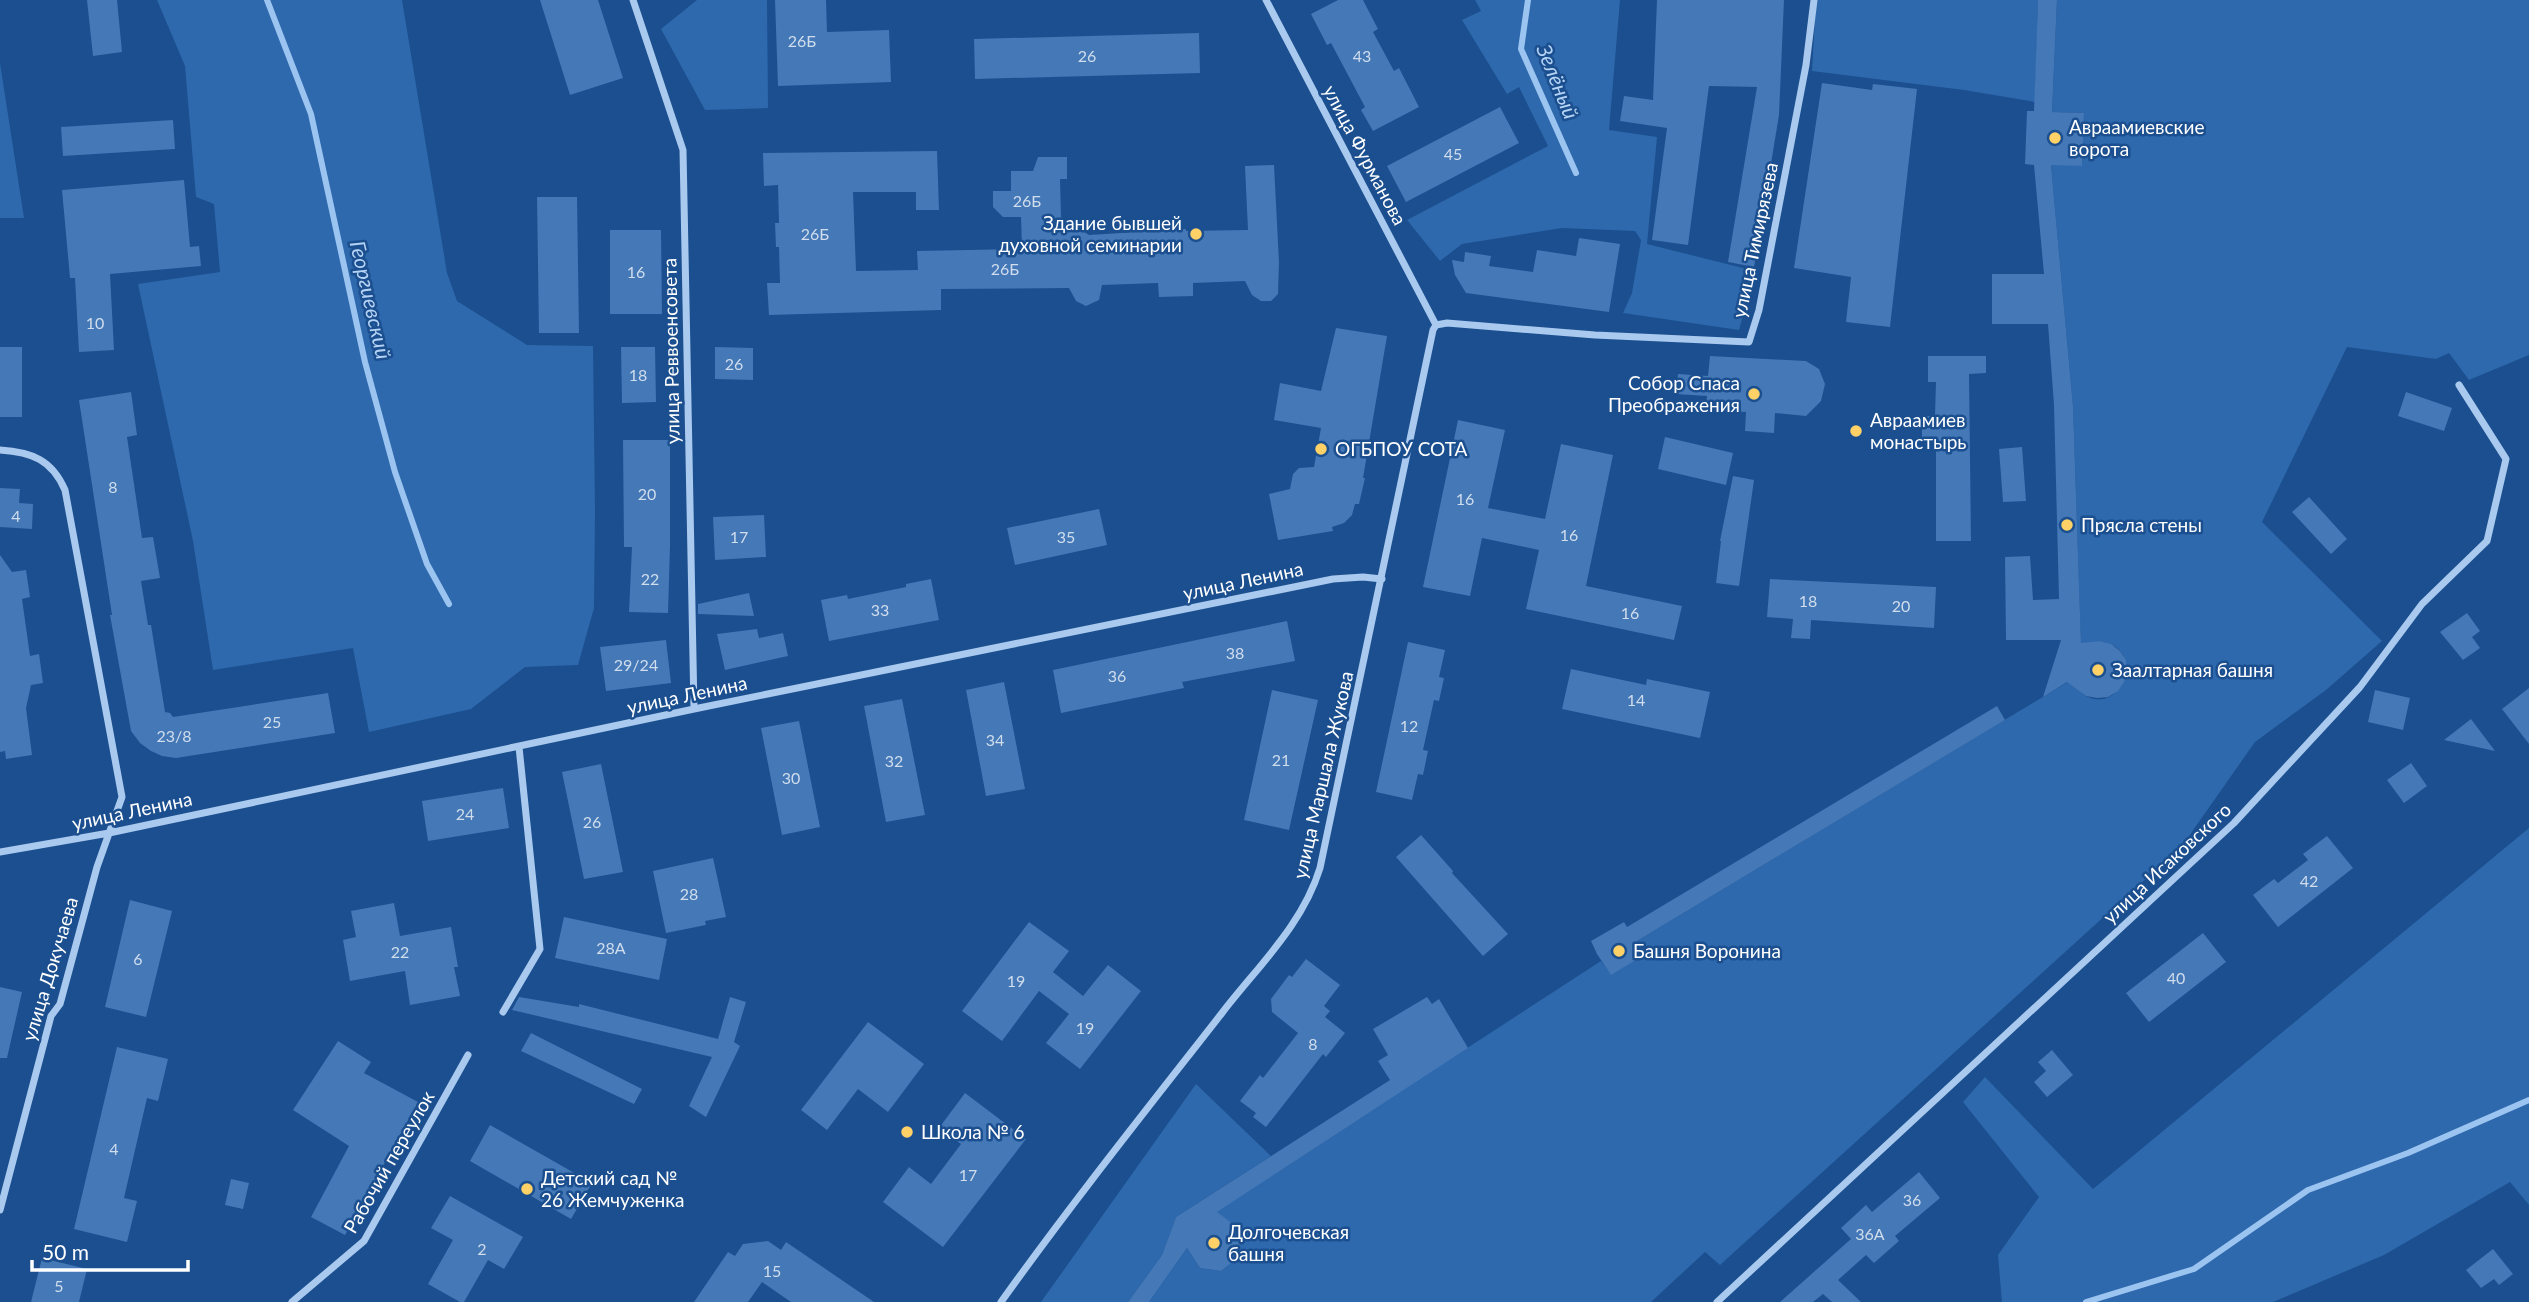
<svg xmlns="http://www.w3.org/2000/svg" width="2529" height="1302" viewBox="0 0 2529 1302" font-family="Lato,sans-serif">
<rect width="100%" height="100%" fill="#1b4f8f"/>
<!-- green -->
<path fill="#2e69ad" d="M157 0H402L447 273 457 301 527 345 593 346 595 511 594 608 578 665 525 667 471 709 369 732 353 648 213 670 193 541 138 284 220 272 214 204 196 197 185 66Z
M697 0H767L768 108 705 110 661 29Z
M1475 0H1620L1609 130 1657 137 1647 244 1755 271 1739 330 1623 313 1632 293 1641 240 1635 231 1562 228 1462 244 1440 261 1407 220 1548 146 1519 87 1507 94 1462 20 1481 11Z
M1816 0H2038L2035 102 1964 90 1812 71Z
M2057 0H2529V355L2469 380 2449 353 2436 359 2347 347 2262 522 2382 641 2326 690 2255 742 2182 846 1720 1265 1705 1252 1651 1302H1149L1187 1248 1200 1268 1221 1271 1238 1258 1242 1238 1209 1216 1601 961 1611 974 1644 955 1637 941 2071 680C2076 685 2081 693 2086 696 2120 714 2145 654 2107 643 2097 640 2089 642 2081 648L2073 406 2051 165H2082L2084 113 2052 112Z
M0 63 24 218H0Z
M2529 828V1205L2510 1182 2384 1255 2273 1302H2002L1998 1255 2039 1197 1963 1102 1985 1077 2093 1189Z
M1196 1084 1271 1156 1176 1217 1162 1255 1128 1302H1041Z"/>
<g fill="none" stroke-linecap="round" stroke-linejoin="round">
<!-- stream -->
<path stroke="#9cc4f0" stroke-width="6" d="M267 0 311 114 365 362 395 472 427 564 449 604
M1528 0 1521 49 1576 173
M2086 1302 2194 1269 2308 1190 2408 1153 2529 1100"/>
</g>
<!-- building -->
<path fill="#4478b7" d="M87 0H117L122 52 93 56Z
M540 0H598L623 78 570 95Z
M775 0H826L827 32 889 30 891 82 778 86Z
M1338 0H1363L1378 29 1373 32 1394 71 1399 68 1419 107 1373 131 1361 110 1365 107 1331 43 1327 45 1311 14Z
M1657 0H1784L1779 115 1754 267 1728 262 1757 87 1709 86 1688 245 1652 240 1667 128 1620 121 1624 96 1653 100Z
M2038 0H2057L2052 112 2084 113 2082 166 2051 165 2073 406 2081 643 2100 641 2111 644 2120 651 2126 660 2127 671 2124 682 2118 691 2108 697 2097 698 2086 696 2067 682 2043 697 2061 640H2006L2005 557 2030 556 2033 600 2059 599 2054 405 2048 324H1992V274H2044L2034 165 2025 164 2027 111H2034Z
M1199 33 1200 73 975 79 974 39Z
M1822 83 1872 90 1873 84 1917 89 1890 327 1846 322 1851 277 1794 268Z
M1500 107 1519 143 1406 202 1387 166Z
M173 120 175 149 63 156 61 127Z
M937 151 939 210H916V192H853L856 271 918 270 917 251 1022 249 1021 217H1003L993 207V191H1011V171H1033L1038 157H1067V179H1060L1061 217 1089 235 1186 229V231L1248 230 1245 166 1274 165 1279 262 1278 294 1271 301H1261L1252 295 1245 281 1193 283V296L1159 297 1158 283 1102 285 1099 300 1086 306 1076 301 1069 288 941 289V310L769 315 767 283H780L779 247H776L775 223H779L778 185 764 186 763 153Z
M184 180 190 247 199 246 201 266 110 274 114 350 79 352 75 278H70L62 190Z
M537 197H577L579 333H539Z
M610 230H661L662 314H610Z
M1579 238 1620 244 1609 312 1466 293 1455 275 1452 260 1464 262 1465 252 1491 256 1489 266 1533 272 1537 250 1576 256Z
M1336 328 1387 336 1363 478H1365L1359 504H1355L1352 515 1344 523 1332 527 1333 531 1278 540 1269 494 1290 489 1293 474 1299 468 1314 467 1321 428 1274 420 1280 383 1321 391Z
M0 347H22V417H0Z
M621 347H655L656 402 622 403Z
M715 347 753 348V380L715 379Z
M1710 356 1806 361 1819 369 1825 384 1821 401 1806 416 1775 413 1774 433 1745 431 1746 412 1706 410 1707 396 1676 394 1678 374 1708 376Z
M1928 356H1986V373L1969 374 1971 541H1936V441H1922V416H1935L1936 382H1928Z
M131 392 137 435 127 437 142 538 153 537 160 578 141 581 148 625H151L165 712 170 713 173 717 328 693 335 733 176 758 162 756 151 751 140 743 131 731 110 615H112L79 400Z
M2406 392 2452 408 2444 431 2398 416Z
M1458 420 1505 430 1488 508 1545 519 1561 444 1613 455 1586 586 1682 606 1674 640 1526 609 1539 550 1482 538 1470 596 1423 587Z
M1665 437 1733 453 1726 485 1658 469Z
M623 440H670V547L668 613 629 612 632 547H624Z
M2022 447 2026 501 2003 502 1999 449Z
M1733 476 1754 480 1739 586 1716 583 1721 541H1720Z
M0 488 20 489 19 503 33 504 32 529 0 527Z
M2309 497 2347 539 2331 554 2292 512Z
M1099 509 1107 545 1015 565 1007 528Z
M764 515 766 557 715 560 713 517Z
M0 555 12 572 26 570 30 597 22 599 30 656 39 654 43 683 31 685 26 708 32 755 6 759 5 751 0 752Z
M931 579 939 620 829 641 821 600 847 595 848 599 906 587V584Z
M1770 579 1936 587 1934 628 1811 620 1810 639 1791 638 1793 619 1767 617Z
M749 593 754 616 698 614V604Z
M2467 613 2480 631 2472 637 2480 648 2463 660 2440 632Z
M1287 621 1295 661 1182 682 1184 688 1061 713 1053 670Z
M757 629 759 638 783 633 788 656 725 670 717 634Z
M666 640 671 683 606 691 600 647Z
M1408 642 1445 650 1439 677 1444 678 1439 701 1434 700 1423 750 1428 751 1423 775 1418 774 1412 800 1376 792Z
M1571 669 1646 685 1647 679 1710 692 1700 738 1562 709Z
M1004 682 1025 789 986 796 966 690Z
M2529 688V744L2502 709Z
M1272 690 1318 700 1289 830 1244 820Z
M2375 690 2410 698 2403 730 2368 722Z
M902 699 925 815 886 822 864 706Z
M1997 706 2005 720 1637 941 1644 955 1611 975 1597 954 1591 941 1624 922 1627 927Z
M2471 719 2495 751 2444 740Z
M799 721 820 827 782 835 761 728Z
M2411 763 2427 786 2404 803 2387 780Z
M601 764 623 872 584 879 562 772Z
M503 788 509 828 428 841 422 801Z
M1421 835 1453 871 1452 873 1508 934 1483 956 1396 857Z
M2327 836 2353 868 2278 927 2253 895 2274 879 2278 883 2308 860 2303 854Z
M713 858 726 917 705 921 706 925 666 933 653 871Z
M130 900 172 911 146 1017 105 1007Z
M394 903 400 936 451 927 458 967H454L460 996 410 1005 405 971 350 981 343 940 356 937 351 911Z
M564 917 667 939 659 980 555 958Z
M1029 922 1069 951 1053 972 1083 996 1108 965 1141 991 1080 1069 1046 1043 1069 1014 1039 991 1002 1041 962 1011Z
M2203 933 2226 962 2149 1022 2126 993Z
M1306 959 1340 985 1324 1006 1330 1011 1325 1017 1345 1033 1326 1057 1323 1054 1266 1127 1253 1117 1256 1113 1240 1101 1260 1075 1263 1078 1298 1033 1272 1012 1271 999 1289 975 1292 977Z
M0 987 22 992 7 1058H0Z
M519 997 579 1007V1004L718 1039 730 997 746 1002 734 1042 740 1046 706 1117 689 1106 712 1057 512 1010Z
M1427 997 1432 1004 1439 999 1468 1048 1217 1212 1237 1227 1242 1238 1238 1258 1221 1271 1200 1268 1187 1248 1149 1302H1128L1162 1255 1176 1217 1390 1080 1378 1061 1388 1055 1373 1029Z
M868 1022 924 1064 888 1112 858 1089 827 1130 801 1110Z
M531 1033 642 1089 634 1104 521 1051Z
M338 1041 371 1062 364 1073 418 1102 345 1235 311 1217 349 1146 293 1110Z
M117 1047 168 1059 158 1101 147 1098 124 1198 137 1201 127 1242 74 1229Z
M2052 1050 2073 1075 2047 1097 2034 1082 2046 1071 2038 1062Z
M965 1093 1026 1139 943 1247 883 1202 909 1167 931 1184 961 1144 939 1128Z
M490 1125 592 1183 571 1219 470 1161Z
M1919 1172 1940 1198 1895 1236 1899 1241 1874 1263 1866 1255 1838 1280 1861 1302H1832L1823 1294 1813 1302H1780L1851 1239 1841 1228 1866 1205 1872 1212Z
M231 1179 249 1183 243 1209 225 1205Z
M450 1196 523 1237 504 1269 488 1260 464 1302H460L428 1284 453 1240 431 1228Z
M768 1241 781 1250 786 1242 874 1302H791L762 1282 748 1302H694L728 1252 735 1256 743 1244Z
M2493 1249 2513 1274 2499 1285 2494 1279 2481 1288 2466 1270Z
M42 1258 87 1269 79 1302H31Z"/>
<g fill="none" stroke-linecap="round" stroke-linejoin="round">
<!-- minor -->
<path stroke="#a9c9ee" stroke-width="7" d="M633 0 683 150 694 709
M1266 0 1436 325
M1436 325 1447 323 1595 335 1749 342 1759 310 1806 65 1814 0
M0 450C32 452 52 460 65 490L122 797 97 867 60 1004 51 1016 0 1210
M0 852 109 833 694 709 1333 579 1363 577 1382 579
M503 1012 540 949 519 747
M292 1302 364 1241 468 1055
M1001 1302C1072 1203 1147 1109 1222 1013 1258 966 1302 926 1320 868L1433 330 1436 325
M1717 1302 2234 823 2360 687 2422 604 2487 541 2506 459 2459 385"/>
</g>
<!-- markers -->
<g fill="#ffd166" stroke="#1b4f8f" stroke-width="2.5">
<circle cx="2055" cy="138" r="7"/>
<circle cx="1196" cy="234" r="7"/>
<circle cx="1754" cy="394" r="7"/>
<circle cx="1856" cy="431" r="7"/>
<circle cx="1321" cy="449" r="7"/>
<circle cx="2067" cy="525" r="7"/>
<circle cx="2098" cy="670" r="7"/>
<circle cx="1619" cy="951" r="7"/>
<circle cx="907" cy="1132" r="7"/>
<circle cx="527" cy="1189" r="7"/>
<circle cx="1214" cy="1243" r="7"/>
</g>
<g text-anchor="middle" stroke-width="5" stroke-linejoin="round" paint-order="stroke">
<!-- number labels -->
<g font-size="16" fill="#d0dded">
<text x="802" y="47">26Б</text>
<text x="1087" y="62">26</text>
<text x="1362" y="62">43</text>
<text x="1453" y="160">45</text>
<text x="1027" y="207">26Б</text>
<text x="815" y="240">26Б</text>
<text x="1005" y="275">26Б</text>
<text x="636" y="278">16</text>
<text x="95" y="329">10</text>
<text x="734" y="370">26</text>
<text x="638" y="381">18</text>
<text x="113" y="493">8</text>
<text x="647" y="500">20</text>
<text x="1465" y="505">16</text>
<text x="16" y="522">4</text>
<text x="1569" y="541">16</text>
<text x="739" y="543">17</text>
<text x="1066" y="543">35</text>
<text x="650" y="585">22</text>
<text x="1808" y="607">18</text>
<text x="1901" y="612">20</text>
<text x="880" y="616">33</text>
<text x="1630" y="619">16</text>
<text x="1235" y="659">38</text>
<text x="636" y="671">29/24</text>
<text x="1117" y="682">36</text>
<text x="1636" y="706">14</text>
<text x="272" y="728">25</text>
<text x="1409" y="732">12</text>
<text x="174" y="742">23/8</text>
<text x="995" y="746">34</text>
<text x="1281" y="766">21</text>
<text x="894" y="767">32</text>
<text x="791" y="784">30</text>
<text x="465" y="820">24</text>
<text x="592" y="828">26</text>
<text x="2309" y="887">42</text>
<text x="689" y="900">28</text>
<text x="611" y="954">28А</text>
<text x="400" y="958">22</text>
<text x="138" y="965">6</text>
<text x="2176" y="984">40</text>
<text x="1016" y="987">19</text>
<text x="1085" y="1034">19</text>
<text x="1313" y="1050">8</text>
<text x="114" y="1155">4</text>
<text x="968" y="1181">17</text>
<text x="1912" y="1206">36</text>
<text x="1870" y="1240">36А</text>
<text x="482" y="1255">2</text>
<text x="772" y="1277">15</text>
<text x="59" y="1292">5</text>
</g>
<!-- poi labels -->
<g font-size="19" fill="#fff" stroke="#1b4f8f" text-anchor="start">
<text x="2069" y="134">Авраамиевские<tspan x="2069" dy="22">ворота</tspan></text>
<text x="1182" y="230" text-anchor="end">Здание бывшей<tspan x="1182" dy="22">духовной семинарии</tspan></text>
<text x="1740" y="390" text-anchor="end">Собор Спаса<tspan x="1740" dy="22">Преображения</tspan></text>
<text x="1870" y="427">Авраамиев<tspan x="1870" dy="22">монастырь</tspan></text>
<text x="1335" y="456">ОГБПОУ СОТА</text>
<text x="2081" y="532">Прясла стены</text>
<text x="2112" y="677">Заалтарная башня</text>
<text x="1633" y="958">Башня Воронина</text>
<text x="921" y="1139">Школа № 6</text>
<text x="541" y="1185">Детский сад №<tspan x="541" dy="22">26 Жемчуженка</tspan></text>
<text x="1228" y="1239">Долгочевская<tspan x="1228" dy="22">башня</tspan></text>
</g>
<!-- street labels -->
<g font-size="19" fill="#fff" stroke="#1b4f8f">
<text transform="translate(1365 155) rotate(62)" y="7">улица Фурманова</text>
<text transform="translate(1755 240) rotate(-78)" y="7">улица Тимирязева</text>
<text transform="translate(671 351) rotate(-91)" y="7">улица Реввоенсовета</text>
<text transform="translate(1243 581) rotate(-12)" y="7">улица Ленина</text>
<text transform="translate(687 695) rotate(-12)" y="7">улица Ленина</text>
<text transform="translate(1323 775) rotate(-77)" y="7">улица Маршала Жукова</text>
<text transform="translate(132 811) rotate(-12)" y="7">улица Ленина</text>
<text transform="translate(2167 863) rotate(-43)" y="7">улица Исаковского</text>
<text transform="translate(50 969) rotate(-73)" y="7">улица Докучаева</text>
<text transform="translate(389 1162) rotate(-60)" y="7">Рабочий переулок</text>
</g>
<!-- water labels -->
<g font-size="21" font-style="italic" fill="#b5d3f5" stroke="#1b4f8f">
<text transform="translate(1557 82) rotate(68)" y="7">Зелёный</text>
<text transform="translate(370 300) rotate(77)" y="7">Георгиевский</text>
</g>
</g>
<!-- scale -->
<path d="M32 1260v10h156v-10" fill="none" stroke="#ffffff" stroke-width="3.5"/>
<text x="42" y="1260" font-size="21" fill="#ffffff" stroke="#1b4f8f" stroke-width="5" paint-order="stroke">50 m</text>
</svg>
